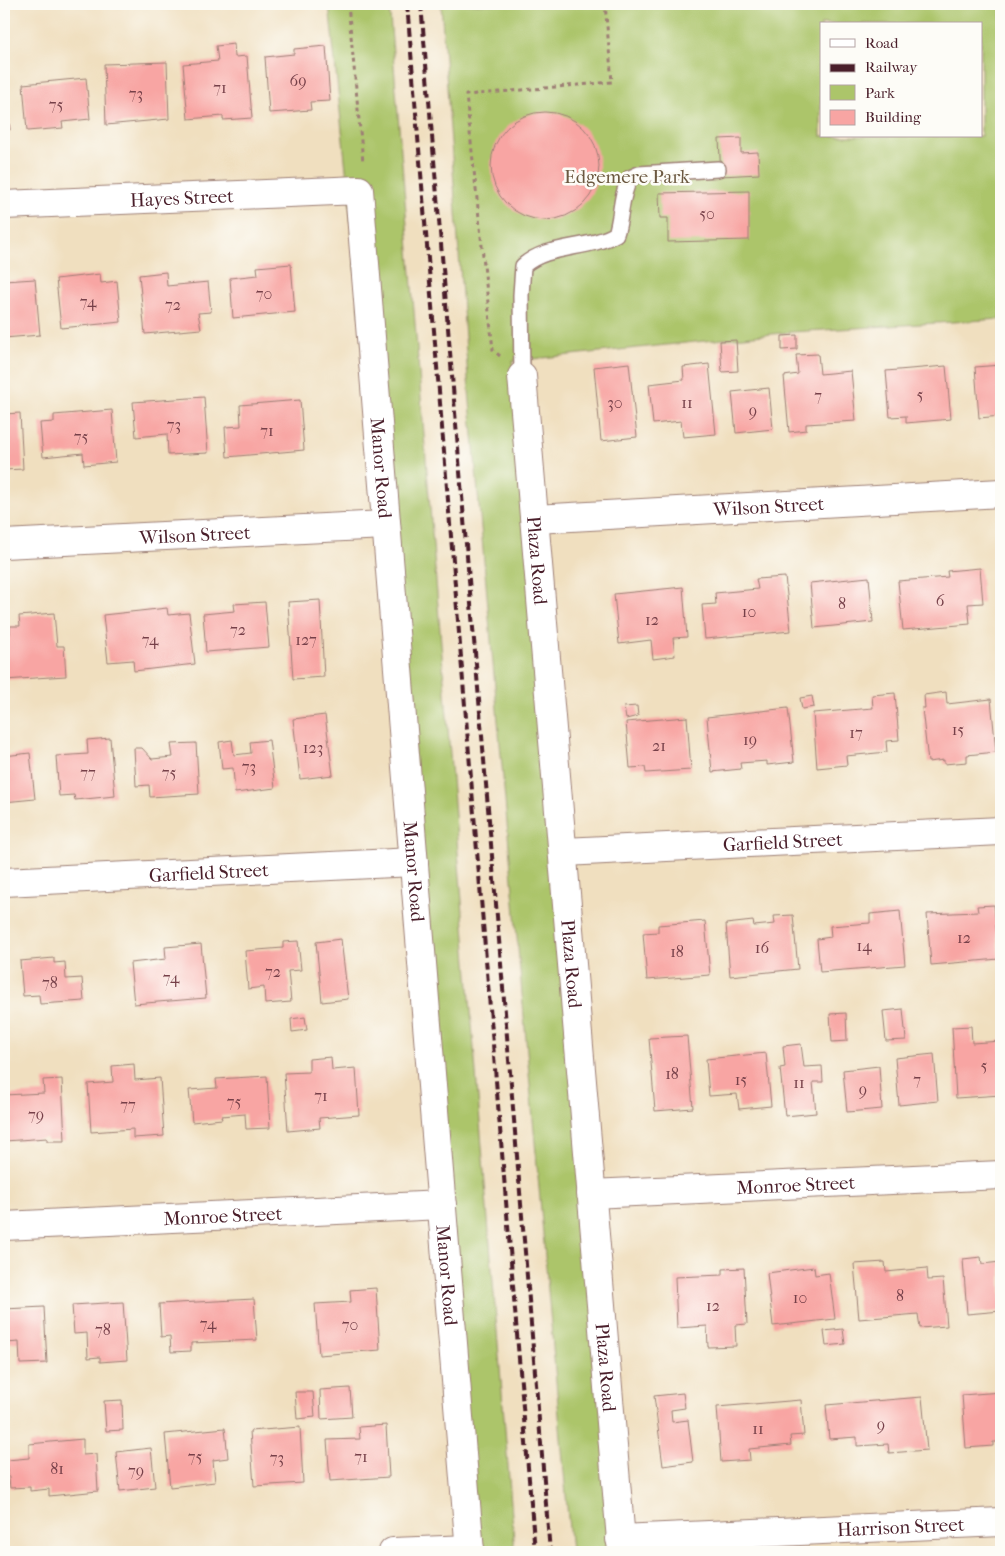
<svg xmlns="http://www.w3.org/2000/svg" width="1005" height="1556" viewBox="0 0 1005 1556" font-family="'IM FELL French Canon',serif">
<rect width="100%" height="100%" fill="#fdfcf7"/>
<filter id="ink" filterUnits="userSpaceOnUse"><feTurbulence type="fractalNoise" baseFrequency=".02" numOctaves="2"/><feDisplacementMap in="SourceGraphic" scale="10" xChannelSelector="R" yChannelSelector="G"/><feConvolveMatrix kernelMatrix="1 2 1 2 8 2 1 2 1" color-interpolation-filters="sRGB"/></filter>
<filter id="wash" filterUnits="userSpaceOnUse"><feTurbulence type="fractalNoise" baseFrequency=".0096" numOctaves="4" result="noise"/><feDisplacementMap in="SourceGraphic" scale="20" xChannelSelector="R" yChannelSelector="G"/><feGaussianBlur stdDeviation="1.12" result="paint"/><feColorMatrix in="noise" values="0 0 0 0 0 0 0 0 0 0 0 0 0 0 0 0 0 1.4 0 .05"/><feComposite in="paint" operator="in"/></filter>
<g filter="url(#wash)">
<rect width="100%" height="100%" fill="#f0dfbf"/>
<!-- green -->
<path fill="#acc56a" stroke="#7b724a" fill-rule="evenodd" d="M329 4H389L515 1552H475L348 189Z
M441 4H1001V319L791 332 513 361 623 1552H571L468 379ZM821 24H981V136H821Z"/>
<g id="blocks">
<!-- building -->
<path fill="#f8a5a3" d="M234 44 235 57 247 56 252 118 223 120V116L188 119 183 64 218 61 216 46Z
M326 46 330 101 310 102 311 110 269 113 265 57 294 54V49Z
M167 62 169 119 106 125 104 64Z
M4 74 10 130 4 131Z
M86 78 90 119 62 122 63 128 27 131 23 84Z
M491 166a54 54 0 1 1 108 0a54 54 0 1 1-108 0Z
M741 138V153L758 152 759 174 721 176 719 139Z
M749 191V240L668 242V218H660L659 193Z
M291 264 295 312 233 318 230 278 258 275 257 267Z
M166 272 167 286 208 282 211 312 198 313 201 329 145 334 139 275Z
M100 274 101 283 117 281 121 322 61 328 56 279Z
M35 279 40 335 4 338V281Z
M797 335V349L782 350V336Z
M736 340 738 371 722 372 720 341Z
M818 354 820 374 851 371 856 421 806 424V430L789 432 784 376 798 374 796 355Z
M629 363 637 437 601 441 594 367Z
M709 364 716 434 683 437 681 421 653 424 649 384 684 380 683 367Z
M1001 365V416L979 418 975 367Z
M946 366 951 419 906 423V416L890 417 886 371Z
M769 388 773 429 736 433 732 392Z
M204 397 208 453 168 455 167 434 136 437 133 402Z
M300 400 304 450 227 457 225 427 241 426 240 405Z
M112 410 116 462 84 465 83 453 43 457 40 423 54 422V415Z
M20 413 23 469 4 470V414Z
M980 568 983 603 968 604 970 624 903 630 898 581 948 577 947 571Z
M785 577 791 631 705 639 702 605 716 604 715 593 758 589 756 579Z
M869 577 873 622 814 628 810 583Z
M683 587 687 637 673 638 675 656 653 659 651 640 619 644 614 594Z
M320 600 324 677 293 679 288 602Z
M265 602 269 647 206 652 203 614 235 611 234 604Z
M167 608 168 615 189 613 195 664 134 671 133 660 108 662 103 615Z
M54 613 57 646H64L66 676 4 680V635L10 634V626H20L19 616Z
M946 692 947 704 991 699 996 752 967 755V762L944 764V760L928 762 922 708H925L924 695Z
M895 693 899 740 886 741 887 752 846 756 847 765 817 768 813 713 873 708 872 695Z
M812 696 814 707 802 709 800 698Z
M637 706 638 716 626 719 624 707Z
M788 708 794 762 767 765V761L740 763 741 769 712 772 707 717Z
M325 715 333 775 300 779 293 719Z
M687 717 691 770 646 773 645 767 630 768 626 722Z
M110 738 115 796 75 800 74 795 59 796 56 756 88 754 87 740Z
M232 740 234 755 251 753 250 742 269 740 275 788 235 793 233 768 222 769 219 742Z
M196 743 199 794 150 797 149 785 136 786 134 748H142L152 759 173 757 171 744Z
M30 753 35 799 4 802V756Z
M994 905 999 959 931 965 927 914 978 912 977 906Z
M900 911 905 965 820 972 817 939 831 937 830 926 870 923V914Z
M793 915 798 969 730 976 726 924 753 921 754 926 775 924 774 916Z
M705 921 710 975 647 980 643 933 658 932V925Z
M341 939 348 999 322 1002 316 942Z
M298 941 301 970 288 971 291 1002 265 1004 264 987 248 989 245 951 283 948V942Z
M201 944 206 998 134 1004 130 963 166 959 165 947Z
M54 958V963L65 962 66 979 82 978 84 1001 40 1004 39 995 23 996 20 961Z
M903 1009 906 1040 886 1041 883 1011Z
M846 1013 847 1041 832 1042 830 1014Z
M305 1017 307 1030 292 1032 291 1019Z
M971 1026 972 1043 1001 1041V1095L956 1098 952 1027Z
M687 1036 693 1108 655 1111 649 1038Z
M801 1044 804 1067 822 1066 823 1082H813L816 1113 785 1116 780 1068 785 1067 783 1046Z
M766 1053 771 1106 739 1109 737 1094 709 1096 706 1059Z
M934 1054 938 1101 899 1105 895 1058Z
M331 1057 332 1070 356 1068 359 1115 319 1118 320 1128 288 1131 284 1073 309 1072V1059Z
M134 1064 135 1080 160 1078 164 1136 133 1138V1129L91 1132 88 1084 113 1082 112 1066Z
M879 1066 882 1109 847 1112 843 1070Z
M267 1076 270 1128 246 1129 245 1114 221 1116 222 1119 192 1122 189 1090 217 1088 216 1079Z
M62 1079 65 1141H47V1138L5 1141 4 1095 44 1093 43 1080Z
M981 1257 982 1264 1001 1262V1311L967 1314 963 1259Z
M885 1262 886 1272 927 1268 928 1280 943 1279 947 1326 920 1328 918 1314 859 1319 854 1264Z
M814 1267 815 1275 829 1273 835 1319 773 1326 767 1273Z
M744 1268 747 1324 735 1325 736 1346 708 1347 707 1326 677 1328 675 1277 723 1275V1269Z
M376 1288 380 1350 319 1355 315 1304 351 1302 350 1290Z
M254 1299 257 1340 191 1343V1351L171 1352 170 1336 161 1337 159 1304Z
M123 1302 127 1360 100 1362V1357L88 1358 87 1333 74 1334 72 1305Z
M44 1307 47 1363 20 1364 19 1342 6 1343V1337L4 1338V1309Z
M843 1329 845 1344 826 1346 824 1331Z
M350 1388 352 1417 321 1419 320 1390Z
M295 1392H313L315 1417 297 1419Z
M1001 1392V1442H993V1446L966 1448 962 1395Z
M683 1393 685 1408 671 1410 672 1422 688 1420 693 1462 663 1466 654 1396Z
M922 1397 927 1450 889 1453 888 1444 857 1446V1437L829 1439 826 1405Z
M122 1400 123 1430 106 1431 104 1401Z
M801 1400 804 1435 790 1436 791 1445 749 1449 750 1460 721 1462 717 1407Z
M386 1425 389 1477 330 1481 327 1440 360 1439 359 1427Z
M300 1427 303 1483 254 1486 250 1431Z
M225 1428 228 1458 213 1460 215 1482 170 1487 165 1434Z
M83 1439V1455L96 1454 98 1491 49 1496V1489L30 1491V1487L10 1488 7 1460 29 1458V1444Z
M151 1448 155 1487 120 1491 116 1452Z"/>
</g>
</g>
<g filter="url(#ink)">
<use href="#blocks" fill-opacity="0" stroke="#9d7f75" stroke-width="1"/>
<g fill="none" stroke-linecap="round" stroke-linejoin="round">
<!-- service casing -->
<g stroke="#9d7f75" stroke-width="18">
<path id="service" d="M522 376 521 295 523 266C547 244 588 250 616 234 622 216 620 196 630 178L639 174 718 169"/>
</g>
<!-- minor casing -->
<g stroke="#9d7f75" stroke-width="30">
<g id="minor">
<path id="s1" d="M4 205 359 190 470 1552"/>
<path id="s2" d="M522 376 622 1552"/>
<path id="s3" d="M535 519 1001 493"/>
<path id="s4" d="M4 544 385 525"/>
<path id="s5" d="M564 852 1001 831"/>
<path id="s6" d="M4 882 414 862"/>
<path id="s7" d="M591 1194 1001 1175"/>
<path id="s8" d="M4 1226 442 1205"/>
<path id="s9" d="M620 1539 1001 1522"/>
<path d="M393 1552 470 1549"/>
</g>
</g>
<!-- path -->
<path stroke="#9d7f75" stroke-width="3" stroke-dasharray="4 4" stroke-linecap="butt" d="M348 4 363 162
M500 356 493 350 466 95 612 82 605 4"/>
<!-- service -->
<use href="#service" stroke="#fff" stroke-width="15"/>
<!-- minor -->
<use href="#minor" stroke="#fff" stroke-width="28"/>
<!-- rail -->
<path stroke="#4a1f2b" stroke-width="4" stroke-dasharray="8 4" stroke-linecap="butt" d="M407 4 535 1552
M421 4 550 1552"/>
</g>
</g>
<g text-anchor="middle" stroke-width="5" stroke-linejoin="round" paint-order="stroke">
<!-- number labels -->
<g font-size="16" fill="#764049">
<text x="298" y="86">69</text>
<text x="220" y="93">71</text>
<text x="136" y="99">73</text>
<text x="56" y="110">75</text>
<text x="707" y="219">50</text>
<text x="264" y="299">70</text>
<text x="88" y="307">74</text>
<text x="173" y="310">72</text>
<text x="920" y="400">5</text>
<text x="818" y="401">7</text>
<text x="615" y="408">30</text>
<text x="687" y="408">11</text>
<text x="753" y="416">9</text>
<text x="174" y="430">73</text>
<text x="267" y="436">71</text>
<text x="81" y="442">75</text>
<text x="940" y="606">6</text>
<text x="842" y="609">8</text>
<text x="749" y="617">10</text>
<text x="652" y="625">12</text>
<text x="238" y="635">72</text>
<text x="150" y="645">74</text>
<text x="306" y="645">127</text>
<text x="958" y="735">15</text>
<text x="856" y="738">17</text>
<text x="750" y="745">19</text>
<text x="659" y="751">21</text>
<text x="313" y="753">123</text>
<text x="249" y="772">73</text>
<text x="88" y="778">77</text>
<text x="169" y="778">75</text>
<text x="964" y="943">12</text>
<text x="864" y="951">14</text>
<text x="762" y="953">16</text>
<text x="677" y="957">18</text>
<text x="273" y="977">72</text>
<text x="171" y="983">74</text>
<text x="50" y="988">78</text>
<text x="984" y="1071">5</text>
<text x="672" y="1079">18</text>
<text x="741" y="1085">15</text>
<text x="917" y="1085">7</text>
<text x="799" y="1088">11</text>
<text x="863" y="1095">9</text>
<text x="321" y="1101">71</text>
<text x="234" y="1107">75</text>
<text x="128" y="1110">77</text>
<text x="36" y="1120">79</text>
<text x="900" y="1301">8</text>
<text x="800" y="1303">10</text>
<text x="713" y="1311">12</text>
<text x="208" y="1329">74</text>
<text x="350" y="1330">70</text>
<text x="103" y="1335">78</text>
<text x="881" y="1430">9</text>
<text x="758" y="1434">11</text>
<text x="195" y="1462">75</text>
<text x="361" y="1462">71</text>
<text x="277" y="1463">73</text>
<text x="57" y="1474">81</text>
<text x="136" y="1476">79</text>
</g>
<!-- park labels -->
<g font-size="19" fill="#6c5941" stroke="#fdfcf7">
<text x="627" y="183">Edgemere Park</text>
</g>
<!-- street labels -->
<g font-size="19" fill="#4a1f2b" stroke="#fdfcf7">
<text dy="7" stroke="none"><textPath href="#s1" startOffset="178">Hayes Street</textPath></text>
<text dy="7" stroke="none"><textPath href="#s1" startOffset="634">Manor Road</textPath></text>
<text dy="7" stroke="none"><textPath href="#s3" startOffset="234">Wilson Street</textPath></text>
<text dy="7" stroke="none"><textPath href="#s4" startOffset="191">Wilson Street</textPath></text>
<text dy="7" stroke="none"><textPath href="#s2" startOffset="185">Plaza Road</textPath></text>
<text dy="7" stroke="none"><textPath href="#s5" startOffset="219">Garfield Street</textPath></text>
<text dy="7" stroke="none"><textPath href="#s1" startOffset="1039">Manor Road</textPath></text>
<text dy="7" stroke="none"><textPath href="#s6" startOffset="205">Garfield Street</textPath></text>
<text dy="7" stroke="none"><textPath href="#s2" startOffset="590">Plaza Road</textPath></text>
<text dy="7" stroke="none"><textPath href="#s7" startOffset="205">Monroe Street</textPath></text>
<text dy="7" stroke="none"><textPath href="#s8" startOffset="219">Monroe Street</textPath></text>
<text dy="7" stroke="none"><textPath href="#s1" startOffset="1444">Manor Road</textPath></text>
<text dy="7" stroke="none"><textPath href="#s2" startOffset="995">Plaza Road</textPath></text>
<text dy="7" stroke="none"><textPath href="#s9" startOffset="281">Harrison Street</textPath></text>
</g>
</g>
<!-- margin -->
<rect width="1005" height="1556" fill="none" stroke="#fdfcf7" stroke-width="20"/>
<!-- legend -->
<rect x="820" y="22" width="162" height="115" fill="#fdfcf7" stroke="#b5a4a5"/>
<rect x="830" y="39" width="25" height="8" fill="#ffffff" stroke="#b5a4a5"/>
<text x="865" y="48" font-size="15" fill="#4a1f2b">Road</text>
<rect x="830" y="64" width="25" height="8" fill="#4a1f2b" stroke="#b5a4a5"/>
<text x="865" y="72" font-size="15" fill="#4a1f2b">Railway</text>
<rect x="830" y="85" width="25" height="15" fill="#acc56a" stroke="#b5a4a5"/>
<text x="865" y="98" font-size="15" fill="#4a1f2b">Park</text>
<rect x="830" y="110" width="25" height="15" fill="#f8a5a3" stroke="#b5a4a5"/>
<text x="865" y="122" font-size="15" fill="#4a1f2b">Building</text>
</svg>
